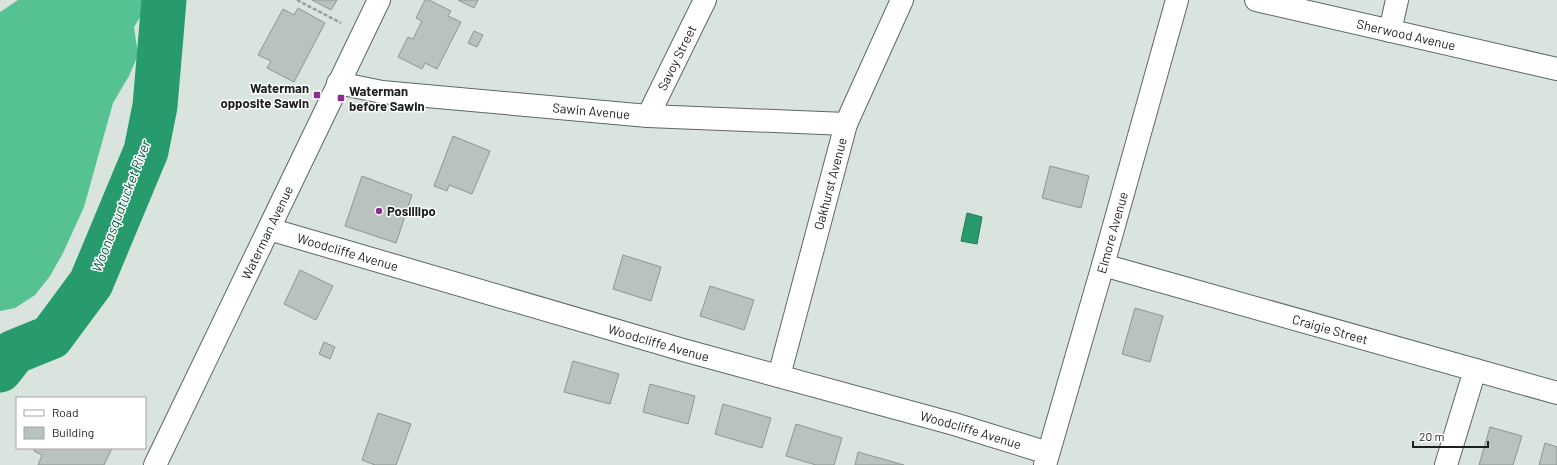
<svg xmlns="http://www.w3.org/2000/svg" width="1557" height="465" viewBox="0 0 1557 465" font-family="Barlow,sans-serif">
<rect width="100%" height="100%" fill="#d8e4dd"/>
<!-- forest -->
<path fill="#56c291" d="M18 0H147L146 8 134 27 138 55 129 76 113 103 84 207 63 253 50 276 35 295 15 308 0 311V12Z"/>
<!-- water -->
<path fill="#289b6d" stroke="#247655" d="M967 213 982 217 977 244 961 241Z"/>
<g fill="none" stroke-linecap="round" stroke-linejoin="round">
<!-- river -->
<path stroke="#289b6d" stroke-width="45" d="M0 370 14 352 51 337 91 283 146 151 155 106 164 0"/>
</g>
<!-- building -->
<path fill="#b8c3bd" stroke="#8c9791" d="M312 0H337L331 10Z
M425 0H429L451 11 448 16 461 22 437 69 425 63 422 69 398 57 408 37 413 39 422 21 416 18Z
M458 0H478L474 8Z
M298 8 325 23 294 82 267 68 271 61 258 55 283 9 294 15Z
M474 31 483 35 477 47 468 43Z
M453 136 490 151 472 194 449 185 447 191 434 186Z
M1050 166 1089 176 1081 208 1042 198Z
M362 176 412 195 396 243 345 226Z
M623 255 661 267 651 301 613 289Z
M300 270 333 286 316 320 284 304Z
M710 286 754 300 744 330 700 316Z
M1135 308 1163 316 1150 362 1122 354Z
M324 342 335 347 330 359 319 354Z
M573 361 619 374 610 404 564 392Z
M650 384 695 396 688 424 643 412Z
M723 404 771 418 762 448 715 434Z
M378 413 411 424 396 465H375L362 460Z
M796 424 842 438 834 465H816L786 456Z
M1490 427 1522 436 1513 465H1479Z
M1545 443 1557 447V465H1539Z
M35 448H112L104 465H38L42 455 34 451Z
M858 452 904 465H855Z"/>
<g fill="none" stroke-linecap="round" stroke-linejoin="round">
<!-- minor casing -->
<g stroke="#5e6863" stroke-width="24">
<g id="minor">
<path d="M1390 31 1397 0"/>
<path id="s1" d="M648 116 705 0"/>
<path id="s2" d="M269 229 683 350 954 424 1048 453"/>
<path id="s3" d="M1103 265 1557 393"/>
<path id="s4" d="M779 376 846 124"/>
<path id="s5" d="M1045 465 1103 265 1177 0"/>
<path d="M1446 465 1475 370"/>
</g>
</g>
<!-- tertiary casing -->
<g stroke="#5e6863" stroke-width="24">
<g id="tertiary">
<path id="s6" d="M1256 0 1557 69"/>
<path id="s7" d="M338 83 382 92 648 116 846 124 902 0"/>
</g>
</g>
<!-- secondary casing -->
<g stroke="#5e6863" stroke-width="24">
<g id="secondary">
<path id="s8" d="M155 465 379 0"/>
</g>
</g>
<!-- path -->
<path stroke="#959e99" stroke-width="2.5" stroke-dasharray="4 2" stroke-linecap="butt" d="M297 0 341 23"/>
<!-- minor -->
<use href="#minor" stroke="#fff" stroke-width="22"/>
<!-- tertiary -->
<use href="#tertiary" stroke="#fff" stroke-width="22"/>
<!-- secondary -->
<use href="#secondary" stroke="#fff" stroke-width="22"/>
</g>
<!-- markers -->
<g fill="#8f2c94" stroke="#fff" stroke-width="1.5">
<rect x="313" y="91" width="8" height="8" rx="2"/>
<rect x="337" y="94" width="8" height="8" rx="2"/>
<circle cx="379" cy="211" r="4"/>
</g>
<g text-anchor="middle" stroke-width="3" stroke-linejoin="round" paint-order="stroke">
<!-- street labels -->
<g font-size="13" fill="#1b1f1d" stroke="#fff">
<text dy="5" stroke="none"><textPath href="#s6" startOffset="154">Sherwood Avenue</textPath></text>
<text dy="5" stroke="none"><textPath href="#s1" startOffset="65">Savoy Street</textPath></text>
<text dy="5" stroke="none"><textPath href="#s7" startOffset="255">Sawin Avenue</textPath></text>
<text dy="5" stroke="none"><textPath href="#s4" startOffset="199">Oakhurst Avenue</textPath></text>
<text dy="5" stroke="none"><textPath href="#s8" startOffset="258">Waterman Avenue</textPath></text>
<text dy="5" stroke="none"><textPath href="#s5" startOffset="242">Elmore Avenue</textPath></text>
<text dy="5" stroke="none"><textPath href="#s2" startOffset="82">Woodcliffe Avenue</textPath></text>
<text dy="5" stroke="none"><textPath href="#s3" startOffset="236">Craigie Street</textPath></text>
<text dy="5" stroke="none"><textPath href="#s2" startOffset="406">Woodcliffe Avenue</textPath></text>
<text dy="5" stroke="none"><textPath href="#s2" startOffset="730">Woodcliffe Avenue</textPath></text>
</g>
<!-- poi labels -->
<g font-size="13" font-weight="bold" fill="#1b1f1d" stroke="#fff" text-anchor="start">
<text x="309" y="93" text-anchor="end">Waterman<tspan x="309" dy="15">opposite Sawin</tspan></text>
<text x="349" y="96">Waterman<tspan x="349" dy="15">before Sawin</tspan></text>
<text x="387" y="216">Posillipo</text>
</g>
<!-- water labels -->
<g font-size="14" font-style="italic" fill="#035c3d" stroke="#fff">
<text transform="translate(121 206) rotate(-69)" y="5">Woonasquatucket River</text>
</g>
</g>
<!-- legend -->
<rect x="16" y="397" width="130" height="52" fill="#ffffff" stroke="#a4a5a5"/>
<rect x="24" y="410" width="20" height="6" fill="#ffffff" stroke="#a4a5a5"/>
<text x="52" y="417" font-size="12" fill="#1b1f1d">Road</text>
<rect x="24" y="427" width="20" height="12" fill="#b8c3bd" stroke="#a4a5a5"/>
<text x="52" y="437" font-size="12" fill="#1b1f1d">Building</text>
<!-- scale -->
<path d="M1413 441v6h75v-6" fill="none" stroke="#1b1f1d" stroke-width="2"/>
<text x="1419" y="441" font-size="12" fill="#1b1f1d" stroke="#ffffff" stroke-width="3" paint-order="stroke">20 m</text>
</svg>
